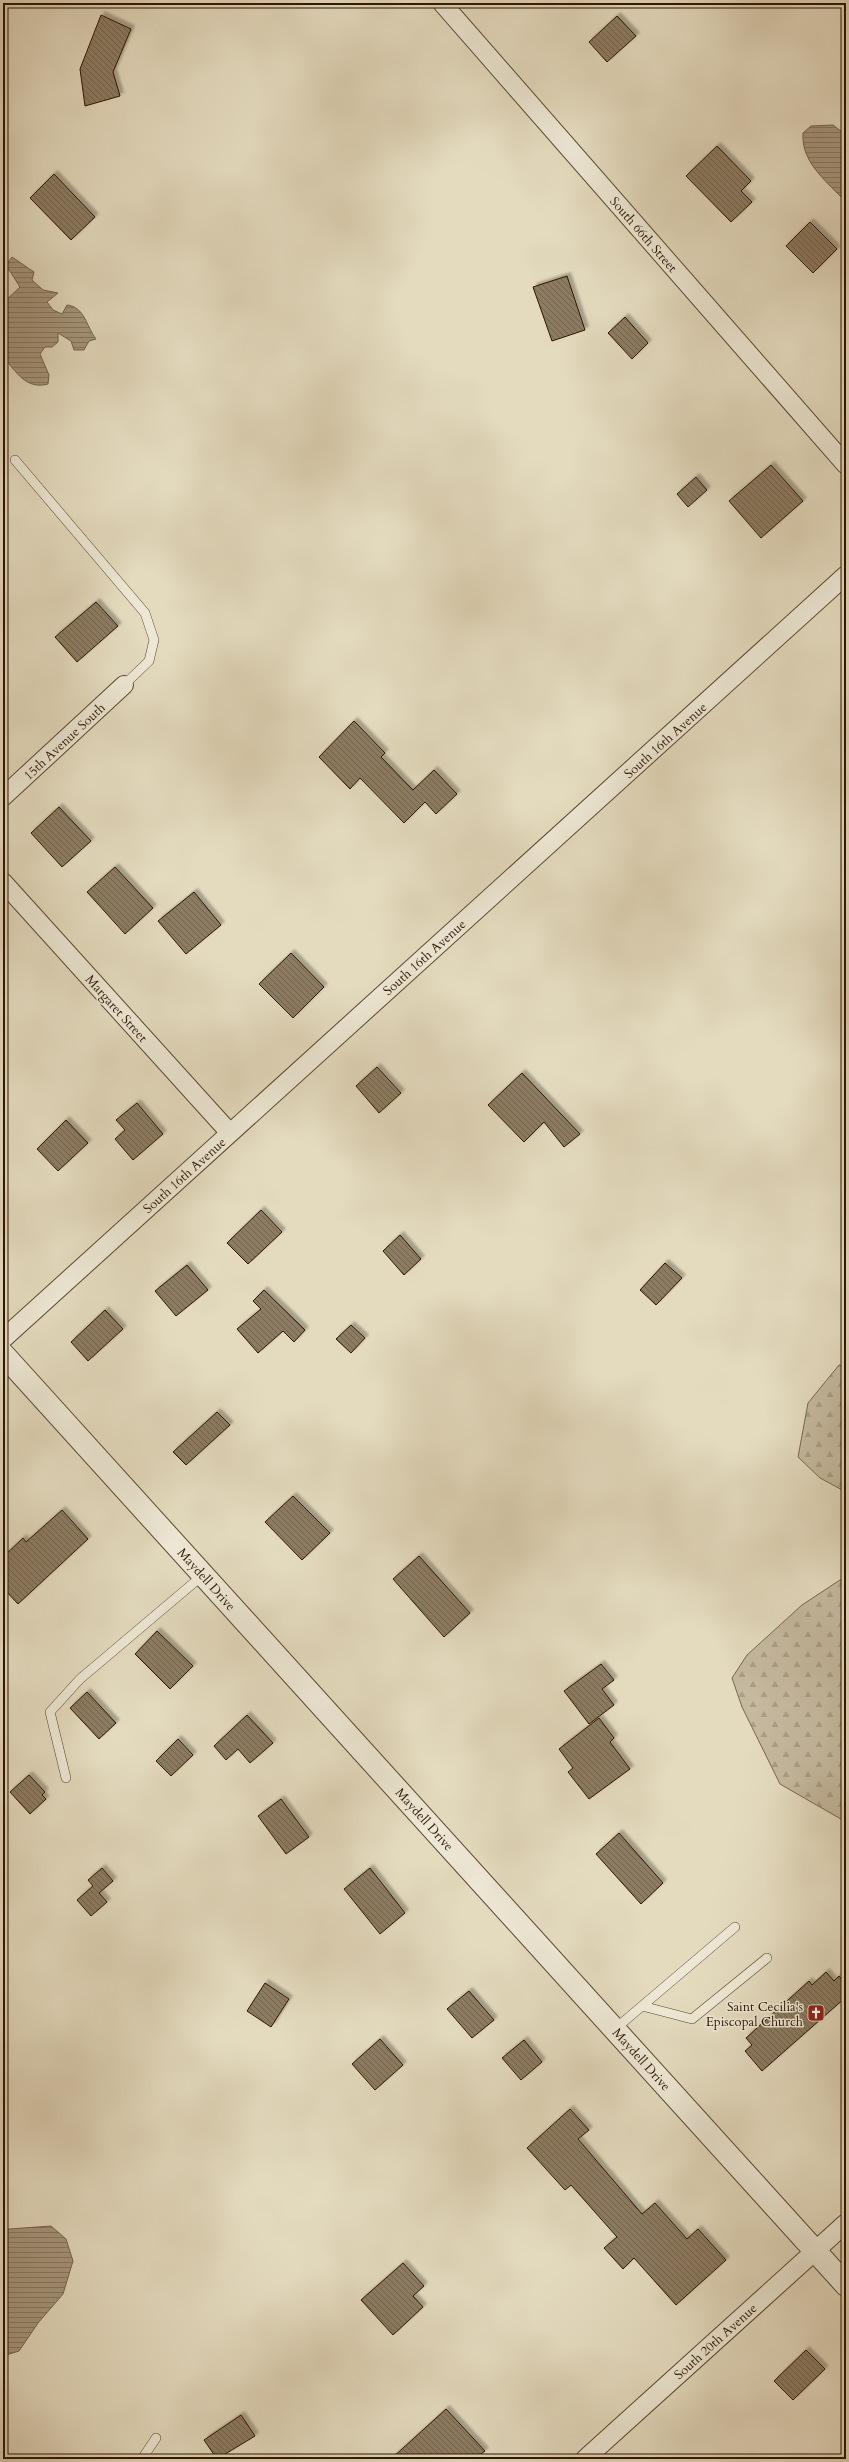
<svg xmlns="http://www.w3.org/2000/svg" width="849" height="2462" viewBox="0 0 849 2462" font-family="Cardo,serif">
<defs>
<pattern id="forest-firs" width="22" height="20" patternUnits="userSpaceOnUse"><rect width="22" height="20" fill="#c5b99f"/><path d="M5 1l3.5 6h-7zM16 11l3.5 6h-7z" fill="#aa9e87"/></pattern>
<pattern id="water-rules" width="6" height="5" patternUnits="userSpaceOnUse"><rect width="6" height="5" fill="#a6977e"/><path d="M0 2.5h6" fill="none" stroke="#887a65"/></pattern>
<pattern id="building-back-hatch" width="6" height="6" patternUnits="userSpaceOnUse"><rect width="6" height="6" fill="#8c7b63"/><path d="M-1 5l2 2M0 0l6 6M5-1l2 2" fill="none" stroke="#73644f"/></pattern>
<filter id="shadow"><feDropShadow dx="3.5" dy="-3.5" stdDeviation="1" flood-color="#0004"/></filter>
</defs>
<rect width="100%" height="100%" fill="#e4dbbf"/>
<filter id="stains"><feTurbulence type="fractalNoise" baseFrequency=".005" numOctaves="4"/><feColorMatrix values="0 0 0 0 .2 0 0 0 0 .09 0 0 0 0 .02 0 0 0 .5 -.17"/></filter>
<radialGradient id="worn" r=".72"><stop offset=".6" stop-color="#630" stop-opacity="0"/><stop offset="1" stop-color="#630" stop-opacity=".3"/></radialGradient>
<!-- forest -->
<path fill="url(#forest-firs)" stroke="#796650" d="M839 1365 846 1366V1492L820 1478 798 1457 808 1403Z
M846 1576V1822L780 1784 742 1707 732 1678 747 1655 802 1605Z"/>
<!-- water -->
<path fill="url(#water-rules)" stroke="#76634c" d="M833 125 846 135V200L842 198C824 179 801 161 803 133L811 126Z
M12 257 34 272 32 280 43 290 58 293 47 302 53 310 62 314 67 305C85 307 86 326 96 339L89 341 84 350H74L71 341 58 333V342L52 347H45L40 354 49 375 48 384C26 390 16 372 3 356V303L20 287 6 265Z
M51 2226 66 2239 73 2261 63 2294 38 2323 19 2351 3 2356V2233L9 2229Z"/>
<!-- building -->
<path fill="url(#building-back-hatch)" stroke="#2d1400" filter="url(#shadow)" d="M101 15 131 29 113 72 120 96 85 106 80 69Z
M617 16 636 36 607 62 589 42Z
M717 146 751 181 741 191 752 202 731 222 686 176Z
M54 174 95 217 71 240 30 198Z
M810 222 837 249 813 273 786 246Z
M567 276 585 330 552 341 533 287Z
M625 317 648 343 632 359 608 333Z
M771 465 803 501 761 538 729 501Z
M696 477 707 490 688 507 677 494Z
M96 602 118 626 77 662 55 637Z
M354 721 385 753 381 757 413 790 434 770 457 794 436 814 425 802 404 823 360 778 350 789 319 757Z
M59 807 91 841 62 867 31 833Z
M115 867 153 908 125 934 87 892Z
M194 892 221 925 186 954 158 921Z
M291 953 324 987 293 1018 259 984Z
M377 1067 401 1093 379 1113 356 1086Z
M522 1073 580 1134 564 1147 544 1122 524 1142 488 1105Z
M137 1103 163 1134 133 1160 115 1139 125 1130 116 1120Z
M66 1120 88 1143 58 1171 37 1149Z
M261 1210 282 1232 248 1264 227 1243Z
M400 1235 421 1259 404 1275 383 1251Z
M665 1263 682 1278 656 1305 640 1290Z
M187 1265 208 1290 176 1316 155 1291Z
M264 1290 305 1330 294 1342 283 1331 258 1353 237 1329 261 1309 253 1301Z
M105 1310 123 1329 88 1361 71 1342Z
M351 1325 365 1338 351 1353 336 1339Z
M217 1412 230 1425 186 1465 173 1452Z
M293 1496 330 1533 302 1560 265 1522Z
M62 1510 88 1539 18 1604 3 1588V1557L23 1538 26 1542Z
M419 1556 470 1613 444 1637 393 1579Z
M157 1631 193 1666 170 1689 135 1654Z
M601 1664 614 1680 602 1689 614 1705 589 1724 564 1691Z
M87 1692 116 1723 99 1739 70 1708Z
M247 1715 273 1743 250 1763 238 1749 226 1760 214 1746Z
M599 1718 614 1738 610 1742 630 1769 589 1799 568 1772 573 1768 559 1749Z
M178 1739 193 1755 171 1776 156 1761Z
M29 1775 45 1792 42 1795 46 1799 30 1814 10 1792Z
M281 1799 309 1837 286 1854 258 1816Z
M619 1833 663 1883 641 1904 596 1854Z
M102 1868 113 1881 99 1893 107 1902 91 1916 77 1900 93 1886 88 1880Z
M370 1868 405 1913 380 1934 344 1889Z
M826 1972 834 1981 839 1976 846 1985V1997L762 2071 745 2051 752 2045 746 2038 809 1981 812 1985Z
M265 1983 289 1999 271 2027 247 2011Z
M469 1991 494 2020 472 2038 447 2009Z
M380 2039 403 2065 375 2090 352 2064Z
M524 2040 542 2062 521 2080 502 2058Z
M570 2109 589 2130 578 2139 642 2214 655 2203 687 2239 698 2229 726 2260 676 2305 634 2258 623 2269 604 2248 617 2237 571 2185 565 2190 527 2148Z
M403 2263 424 2286 413 2296 423 2307 393 2335 361 2300Z
M806 2350 825 2369 793 2400 774 2381Z
M446 2409 485 2451 474 2459H391Z
M241 2415 255 2436 217 2459 204 2440Z"/>
<g fill="none" stroke-linecap="round" stroke-linejoin="round">
<!-- service casing -->
<g stroke="#5b4630" stroke-width="10">
<path id="service" d="M15 460 145 613 154 640 149 661 124 685
M66 1778 50 1712 80 1679 203 1575
M642 2006 692 2019 767 1958
M615 2029 735 1927
M142 2459 156 2438"/>
</g>
<!-- minor casing -->
<g stroke="#5b4630" stroke-width="20">
<path id="minor" d="M442 3 846 465
M3 797 124 685
M3 882 230 1133
M3 1339 846 575
M585 2459 846 2223"/>
</g>
<!-- tertiary casing -->
<g stroke="#5b4630" stroke-width="24">
<path id="tertiary" d="M3 1354 846 2285"/>
</g>
<!-- service -->
<use href="#service" stroke="#ede8d5" stroke-width="9"/>
<!-- minor -->
<use href="#minor" stroke="#ede8d5" stroke-width="18"/>
<!-- tertiary -->
<use href="#tertiary" stroke="#ede8d5" stroke-width="22"/>
</g>
<!-- icons -->
<defs>
<g id="church-square" transform="scale(0.9)"><rect x="-9" y="-9" width="18" height="18" rx="4" fill="#8f2418" stroke="#ede8d5"/><path d="M-1.2-6h2.4v3.5h3.3v2.4h-3.3V6h-2.4V-.1h-3.3v-2.4h3.3Z" fill="#fff"/></g>
</defs>
<g fill-rule="evenodd">
<use href="#church-square" x="816" y="2013"/>
</g>
<g text-anchor="middle" stroke-width="3" stroke-linejoin="round" paint-order="stroke">
<!-- street labels -->
<g font-size="13" fill="#2d1400" stroke="#ede8d5">
<text transform="translate(644 234) rotate(49)" y="5">South 66th Street</text>
<text transform="translate(665 740) rotate(-42)" y="5">South 16th Avenue</text>
<text transform="translate(64 741) rotate(-43)" y="5">15th Avenue South</text>
<text transform="translate(424 957) rotate(-42)" y="5">South 16th Avenue</text>
<text transform="translate(117 1008) rotate(48)" y="5">Margaret Street</text>
<text transform="translate(184 1175) rotate(-42)" y="5">South 16th Avenue</text>
<text transform="translate(207 1579) rotate(48)" y="5">Maydell Drive</text>
<text transform="translate(425 1819) rotate(48)" y="5">Maydell Drive</text>
<text transform="translate(642 2059) rotate(48)" y="5">Maydell Drive</text>
<text transform="translate(715 2341) rotate(-42)" y="5">South 20th Avenue</text>
</g>
<!-- poi labels -->
<g font-size="13" fill="#2d1400" stroke="#ede8d5" text-anchor="end">
<text x="803" y="2011">Saint Cecilia's<tspan x="803" dy="15">Episcopal Church</tspan></text>
</g>
</g>
<!-- margin -->
<rect width="849" height="2462" fill="none" stroke="#e4dbbf" stroke-width="16"/>
<rect x="4" y="4" width="841" height="2454" fill="none" stroke="#2d1400" stroke-width="2"/>
<rect x="8" y="8" width="833" height="2446" fill="none" stroke="#2d1400"/>
<rect width="100%" height="100%" filter="url(#stains)"/>
<rect width="100%" height="100%" fill="url(#worn)"/>
</svg>
